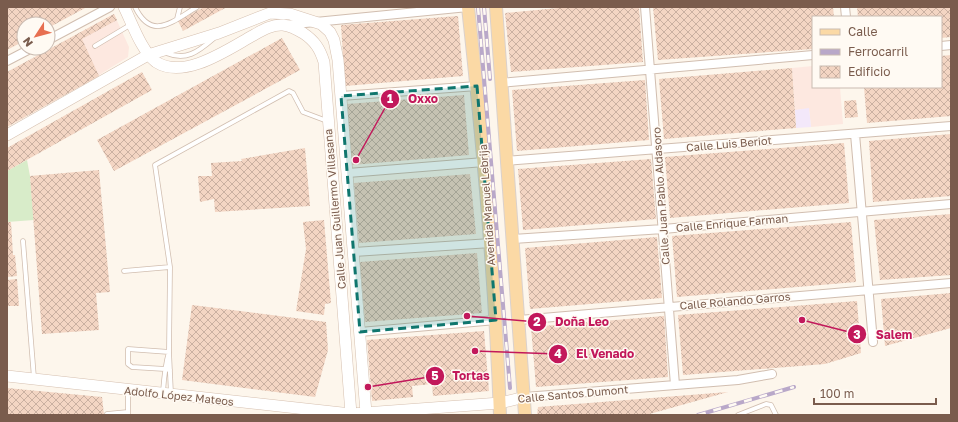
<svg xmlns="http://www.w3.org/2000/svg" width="958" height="422" viewBox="0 0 958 422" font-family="'Golos Text',sans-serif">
<defs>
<pattern id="building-cross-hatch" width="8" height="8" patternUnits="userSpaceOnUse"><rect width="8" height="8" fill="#f3d5c3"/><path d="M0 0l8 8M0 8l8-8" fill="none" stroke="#cab0a1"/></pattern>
</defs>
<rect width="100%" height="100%" fill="#fdf6ec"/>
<!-- commercial -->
<path fill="#fde8e0" d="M114 14 129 47 128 57 83 85 63 42Z
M813 66V87H840L843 124 811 127 809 109 795 110 792 68Z"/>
<!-- education -->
<path fill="#f3e8fa" d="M809 108 811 127 796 128 795 110Z"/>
<!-- green -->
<path fill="#d8ecc9" d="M27 160 30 176 34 220 7 222V171Z"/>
<!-- building -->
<path fill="url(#building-cross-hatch)" d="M7 7H87L48 28V24H24V41L7 50Z
M204 7H227L183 31 178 21Z
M569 7H639L643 62 511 72 505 13Z
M653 7H833L834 17H813V49L658 60Z
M857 7H951V37L941 38V17H858Z
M114 14 117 20 82 39 99 76 7 127V72Z
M458 16 463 76 345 86 341 25Z
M282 38 300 70 114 171 97 140Z
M951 55V116L867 123 864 87H941V56Z
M792 68 796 128 664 139 659 79Z
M142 72 152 90 7 171V148Z
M645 80 649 140 517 151 512 90Z
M464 95 469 155 352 165 347 104Z
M856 100 858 117 845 118 844 101Z
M951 134V196L873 202 869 141Z
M844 143 849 203 670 218 665 157Z
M305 148 310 206 215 212 214 199 200 202 198 176H212L211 163 242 161 241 159Z
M651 159 656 219 523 230 518 169Z
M99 170 110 292 96 293 99 330 42 334 30 176Z
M470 174 476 234 359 243 354 183Z
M951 214V275L880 280 874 220Z
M324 220 331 303 325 304 324 315 296 311 306 249 303 222Z
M7 222H11L13 255H15L17 276 7 277Z
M851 222 856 282 677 297 672 236Z
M657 237 662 298 530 309 525 248Z
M477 253 482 313 365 322 360 262Z
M17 279 19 306H7V280Z
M951 293V328L885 346 881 299Z
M857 301 861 353 825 364 683 375 678 315Z
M192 305 326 322 328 350 315 397 182 380Z
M664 316 668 377 536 387 531 327Z
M484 331 489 391 433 396 432 384 412 386 413 397 372 401 367 340Z
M7 388 102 397 104 415H7Z
M728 392 646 415H537L538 407Z"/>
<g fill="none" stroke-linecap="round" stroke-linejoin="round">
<!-- lane casing -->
<g stroke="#d1beb0" stroke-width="5.5">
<path id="lane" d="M135 7C152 42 173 21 197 7
M177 19 180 7
M95 46 130 25
M166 53C186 61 198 52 213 39
M23 241 34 378
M124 271 170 267
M128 390V415
M163 392C164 378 165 365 169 352L128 349V364L132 367 165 369 170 370
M171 394 169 352 170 267 155 165 289 91 293 93 303 112 327 121
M107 414 128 412
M738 415 766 404 771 405 776 415"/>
</g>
<!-- street casing -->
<g stroke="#d1beb0" stroke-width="10">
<path id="street" d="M645 7 675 385
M845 7 846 17
M285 25 468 7
M48 40 110 7
M941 46 951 45
M7 61 32 48
M500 83 813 55
M341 96 477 86
M855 134 873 342
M506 161 951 126
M348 173 484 162
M513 239 663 229 951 204
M354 252 491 243
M519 320 951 283
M360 332 496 320
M525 397 738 380 772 374"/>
</g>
<!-- secondary casing -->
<g stroke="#d6c0b0" stroke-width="12">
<path id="secondary" d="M124 7C132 23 142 52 156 62 184 80 227 50 252 36 261 31 272 24 283 25 290 26 298 30 303 33 315 41 320 49 324 62L351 414
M7 135 148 55 219 33 270 13 290 14 321 24 330 32 334 40 338 60 366 413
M7 376 351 414 500 403 525 397"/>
</g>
<!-- primary casing -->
<g stroke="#dad1cd" stroke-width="14">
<path id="primary" d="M468 7C483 143 495 279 500 415
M496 7 525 415"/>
</g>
<!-- lane -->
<use href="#lane" stroke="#fff" stroke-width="4"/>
<!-- street -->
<use href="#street" stroke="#fff" stroke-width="8"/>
<!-- secondary -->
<use href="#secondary" stroke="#fff" stroke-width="11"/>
<!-- primary -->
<use href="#primary" stroke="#fbd9a5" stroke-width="12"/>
<!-- rail casing -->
<g stroke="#b9a8c9" stroke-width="4">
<path id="rail" d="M478 7 510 388
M484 7 490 79
M698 415 794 387"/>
</g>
<!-- rail -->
<use href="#rail" stroke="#fffaf3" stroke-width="2.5" stroke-dasharray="8" stroke-linecap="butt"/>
</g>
<!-- marked area -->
<path fill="#0f766e" fill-opacity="0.2" stroke="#0f766e" stroke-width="3" stroke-dasharray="8 5" stroke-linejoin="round" d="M477 86 496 320 360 332 341 96Z"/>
<g text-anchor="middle" stroke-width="3" stroke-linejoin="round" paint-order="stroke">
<!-- street labels -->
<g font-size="11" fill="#7a5c4d" stroke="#fffaf3">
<text transform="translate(729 144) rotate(-5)" y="4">Calle Luis Beriot</text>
<text transform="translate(661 196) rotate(-94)" y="4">Calle Juan Pablo Aldasoro</text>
<text transform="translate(487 205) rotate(-94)" y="4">Avenida Manuel Lebrija</text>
<text transform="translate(335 209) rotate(-95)" y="4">Calle Juan Guillermo Villasana</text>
<text transform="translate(732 223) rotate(-5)" y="4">Calle Enrique Farman</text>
<text transform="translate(735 301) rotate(-5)" y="4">Calle Rolando Garros</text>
<text transform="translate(573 394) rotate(-5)" y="4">Calle Santos Dumont</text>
<text transform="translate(179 396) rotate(6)" y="4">Adolfo López Mateos</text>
</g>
</g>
<!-- callouts -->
<path fill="none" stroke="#c2185b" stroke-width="1.5" d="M356 160L390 99M467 316L537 322M802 320L857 334M475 351L558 354M368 387L435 376"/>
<g fill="#c2185b" stroke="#fffaf3" stroke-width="1.5">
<circle cx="356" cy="160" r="4"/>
<circle cx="467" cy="316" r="4"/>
<circle cx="802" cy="320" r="4"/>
<circle cx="475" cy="351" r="4"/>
<circle cx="368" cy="387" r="4"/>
<circle cx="390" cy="99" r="10"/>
<circle cx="537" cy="322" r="10"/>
<circle cx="857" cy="334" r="10"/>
<circle cx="558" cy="354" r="10"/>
<circle cx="435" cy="376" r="10"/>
</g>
<g font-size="12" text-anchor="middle" font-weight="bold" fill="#fff">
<text x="390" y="103">1</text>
<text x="537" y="326">2</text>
<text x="857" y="339">3</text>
<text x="558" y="358">4</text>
<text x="435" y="380">5</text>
</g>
<g font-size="12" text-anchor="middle" font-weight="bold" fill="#c2185b" stroke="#fffaf3" stroke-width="3" stroke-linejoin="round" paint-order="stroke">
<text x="423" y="103">Oxxo</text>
<text x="582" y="326">Doña Leo</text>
<text x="894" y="339">Salem</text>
<text x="605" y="358">El Venado</text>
<text x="471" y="380">Tortas</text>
</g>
<!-- border -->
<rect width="958" height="422" fill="none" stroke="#7a5c4d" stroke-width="16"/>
<!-- legend -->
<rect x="812" y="16" width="130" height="72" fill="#fffaf3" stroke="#cabbb1"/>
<rect x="820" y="29" width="20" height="6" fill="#fbd9a5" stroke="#cabbb1"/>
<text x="848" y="36" font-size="12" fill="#7a5c4d">Calle</text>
<rect x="820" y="49" width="20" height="6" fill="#b9a8c9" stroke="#cabbb1"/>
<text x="848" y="56" font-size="12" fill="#7a5c4d">Ferrocarril</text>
<rect x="820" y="66" width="20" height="12" fill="url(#building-cross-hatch)" stroke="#cabbb1"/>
<text x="848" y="76" font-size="12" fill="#7a5c4d">Edificio</text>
<!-- north arrow -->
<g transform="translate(36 36) rotate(234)"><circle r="19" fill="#fffaf3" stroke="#cabbb1"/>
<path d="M0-3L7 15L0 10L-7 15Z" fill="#e76f51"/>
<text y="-6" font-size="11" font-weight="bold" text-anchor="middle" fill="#7a5c4d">N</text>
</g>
<!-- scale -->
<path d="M814 398v6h122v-6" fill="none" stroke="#7a5c4d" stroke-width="2"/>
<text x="820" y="398" font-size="12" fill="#7a5c4d" stroke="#fffaf3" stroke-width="3" paint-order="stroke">100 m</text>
</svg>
